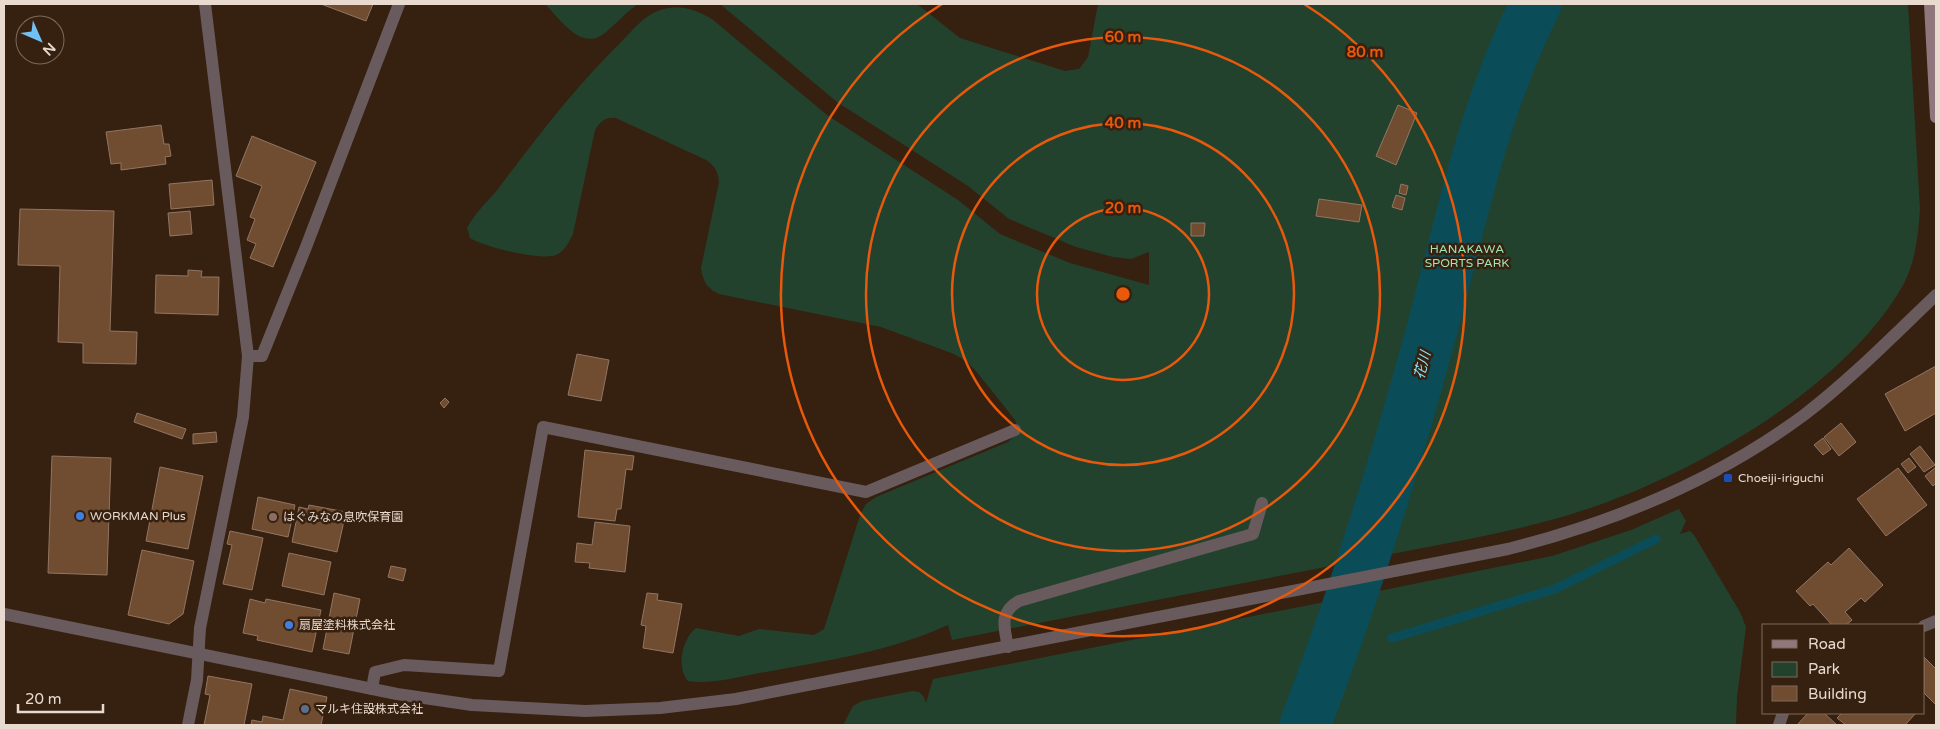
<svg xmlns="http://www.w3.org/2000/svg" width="1940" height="729" viewBox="0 0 1940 729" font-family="'Varela Round','Noto Sans JP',sans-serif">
<rect width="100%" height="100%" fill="#36200f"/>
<!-- green -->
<path fill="#23422d" d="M545 4H638C626 12 617 23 606 32 582 53 561 20 545 4Z
M720 4H917L960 38 1065 71 1079 69 1088 57 1098 4H1908L1920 209C1918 238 1915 267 1899 292 1838 392 1690 476 1581 511 1513 533 1441 544 1371 558L1359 595 1552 556 1631 530 1679 509 1686 521 1680 534 1690 531 1694 535 1740 612 1746 627 1737 697 1736 725H843L853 706 862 701 912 691 919 692 924 697 926 703 933 679 1340 599 1351 562 952 640 948 625C889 652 824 661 760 673 737 677 711 685 688 681 676 667 682 639 696 628L739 636 759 629 814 635 824 629 860 515 866 504 876 497 1008 442C1016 435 1019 431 1015 420L976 371 966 361 954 354 881 327 719 294C707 288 703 282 701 268L719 182C718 171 715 166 706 160L616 118C605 117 601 121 595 130L573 234C569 242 565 251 556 255 540 261 485 247 470 238L467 228C475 213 487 202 498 189 537 137 576 86 623 40 633 30 645 15 658 11 678 3 694 9 712 19L827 115 958 200 1000 234 1070 263 1149 285V252L1131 259 1113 257 1076 247 1009 219 968 186 837 102Z"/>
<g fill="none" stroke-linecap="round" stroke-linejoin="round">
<!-- stream -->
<path stroke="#0a4d58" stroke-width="9" d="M1392 638 1555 589 1656 539
M1331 651 1353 646"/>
<!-- river -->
<path stroke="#0a4d58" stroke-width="51" d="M1305 725C1353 599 1394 468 1430 337 1460 226 1483 107 1536 4"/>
</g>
<!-- building -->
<path fill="#704c31" stroke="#927663" d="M321 4H373L366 21Z
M1398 105 1417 113 1396 165 1376 156Z
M161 125 164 144H169L171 156 165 157 166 164 121 170V163L111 164 106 132Z
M252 136 316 162 273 267 250 258 256 244 247 240 255 219 250 217 262 186 236 176Z
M212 180 214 205 171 209 169 184Z
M1401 184 1408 186 1406 195 1399 193Z
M1396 195 1405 198 1402 210 1392 207Z
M1319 199 1362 205 1359 222 1316 216Z
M20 209 114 211 110 331 137 332 136 364 83 363V343L58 342 60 266 18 265Z
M190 211 192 234 170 236 168 213Z
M1191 223H1205L1204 236H1191Z
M188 270 202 271 201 277H219L218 315 155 313 156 275 188 276Z
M577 354 609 360 601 401 568 395Z
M1936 366V413L1905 431 1885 394Z
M445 398 449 402 444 408 440 403Z
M137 413 186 429 182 439 134 422Z
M1841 423 1856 442 1839 456 1824 437Z
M216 432 217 442 193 444V434Z
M1823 438 1831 449 1823 455 1814 445Z
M1920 446 1935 465 1924 472 1910 454Z
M585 450 634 456 632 470 626 469 621 509H617L615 521 578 517Z
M52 456 111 458 107 575 48 573Z
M1909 458 1916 467 1908 473 1901 464Z
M160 467 203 476 188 549 146 541Z
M1936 467V483L1933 486 1925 476Z
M1898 468 1927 505 1886 536 1857 499Z
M258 497 295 505 288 537 252 529Z
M309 505 346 512 337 552 292 542 299 507 308 509Z
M595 522 630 526 625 572 589 568 590 563 575 562 577 543 592 545Z
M230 531 263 538 252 590 223 584 232 545 227 544Z
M1849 548 1883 585 1865 602 1861 598 1845 612 1852 620 1846 625H1832L1813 604 1810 606 1796 591 1828 562 1831 565Z
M142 550 194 561 183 614 169 624 128 615Z
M289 553 331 562 324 595 282 586Z
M391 566 406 569 403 581 388 577Z
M334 593 360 599 349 654 323 649Z
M647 593 658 594 657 600 682 604 673 653 643 648 646 626 641 625Z
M250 599 265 603 266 599 321 610 312 652 257 640 258 636 243 633Z
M1924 657 1936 669V705L1924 693Z
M208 676 252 684 244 725H204L210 695 205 694Z
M290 689 327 697 321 725H251L252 720 262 722 263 716 283 720Z
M1808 713H1824L1837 725H1797Z
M1842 713H1916L1905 725H1846L1837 718Z"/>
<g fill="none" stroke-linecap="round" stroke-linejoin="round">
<!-- service -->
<path stroke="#695a5e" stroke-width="12" d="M1008 647C1004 627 999 612 1019 601L1253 534 1262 503"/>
<!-- minor -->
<path stroke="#695a5e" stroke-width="12" d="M248 356H262L306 247 399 4
M1924 626 1936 621
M372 689 375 672 404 665 499 671 543 427 866 492 1015 430
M188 725 197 680 200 628 243 417 248 356 205 4
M1779 725 1783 713"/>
<!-- tertiary -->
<path stroke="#695a5e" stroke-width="12" d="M4 614 397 694 472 705 585 711 660 708 736 699 1508 549C1615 522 1715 481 1804 415 1851 379 1893 336 1936 295"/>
<!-- secondary -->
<path stroke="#8f777d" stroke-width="12" d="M1930 4 1936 117"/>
</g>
<!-- distance rings -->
<g fill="none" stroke="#e8590c" stroke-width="2.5">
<circle cx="1123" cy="294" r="86"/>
<circle cx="1123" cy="294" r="171"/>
<circle cx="1123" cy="294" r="257"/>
<path d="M1304 4A342 342 0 1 1 942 4"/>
</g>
<!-- markers -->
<rect fill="#1a4fb4" stroke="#36200f" stroke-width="2" x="1723" y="473" width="10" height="10" rx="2.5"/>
<g fill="#3f7fe0" stroke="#36200f" stroke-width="2">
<circle cx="80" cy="516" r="5"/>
<circle cx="289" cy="625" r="5"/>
</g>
<circle fill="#8d6e63" stroke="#36200f" stroke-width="2" cx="273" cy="517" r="5"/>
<circle fill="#5c6f8a" stroke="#36200f" stroke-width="2" cx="305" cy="709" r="5"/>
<g text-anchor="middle" stroke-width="5" stroke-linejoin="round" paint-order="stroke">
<!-- park labels -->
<g font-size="12" fill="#a3e6b6" stroke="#36200f">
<text x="1467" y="253">HANAKAWA<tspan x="1467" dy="14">SPORTS PARK</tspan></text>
</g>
<!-- poi labels -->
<g font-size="12" fill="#e9dacf" stroke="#36200f" text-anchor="start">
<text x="1738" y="482">Choeiji-iriguchi</text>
<text x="90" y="520">WORKMAN Plus</text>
<text x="283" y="521">はぐみなの息吹保育園</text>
<text x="299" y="629">扇屋塗料株式会社</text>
<text x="315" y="713">マルキ住設株式会社</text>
</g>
<!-- water labels -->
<g font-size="14" font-style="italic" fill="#8ae8fb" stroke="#36200f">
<text transform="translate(1422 365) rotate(-75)" y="5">花川</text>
</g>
</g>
<circle cx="1123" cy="294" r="8" fill="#e8590c" stroke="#36200f" stroke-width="2.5"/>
<g font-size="15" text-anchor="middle" font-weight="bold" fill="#e8590c" stroke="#36200f" stroke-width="5" stroke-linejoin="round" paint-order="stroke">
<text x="1123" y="42">60 m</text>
<text x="1365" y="57">80 m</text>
<text x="1123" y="128">40 m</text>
<text x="1123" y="213">20 m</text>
</g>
<!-- border -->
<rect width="1940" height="729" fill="none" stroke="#e9dacf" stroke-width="10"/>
<!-- legend -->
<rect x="1762" y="624" width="162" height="90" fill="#36200f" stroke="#7e6a5c"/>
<rect x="1772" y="640" width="25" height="8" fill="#8f777d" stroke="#7e6a5c"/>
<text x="1808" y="649" font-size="15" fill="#e9dacf">Road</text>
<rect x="1772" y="662" width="25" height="15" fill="#23422d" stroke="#7e6a5c"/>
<text x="1808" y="674" font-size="15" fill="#e9dacf">Park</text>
<rect x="1772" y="686" width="25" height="15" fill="#704c31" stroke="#7e6a5c"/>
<text x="1808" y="699" font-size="15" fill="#e9dacf">Building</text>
<!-- north arrow -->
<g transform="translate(40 40) rotate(135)"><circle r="24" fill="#36200f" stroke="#7e6a5c"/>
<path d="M0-4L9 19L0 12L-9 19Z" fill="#72c1f5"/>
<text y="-8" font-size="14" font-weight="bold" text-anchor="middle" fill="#e9dacf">N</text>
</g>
<!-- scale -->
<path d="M18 704v8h85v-8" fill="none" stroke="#e9dacf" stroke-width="2.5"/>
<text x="25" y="704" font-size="15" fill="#e9dacf" stroke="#36200f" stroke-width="4" paint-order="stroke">20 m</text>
</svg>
